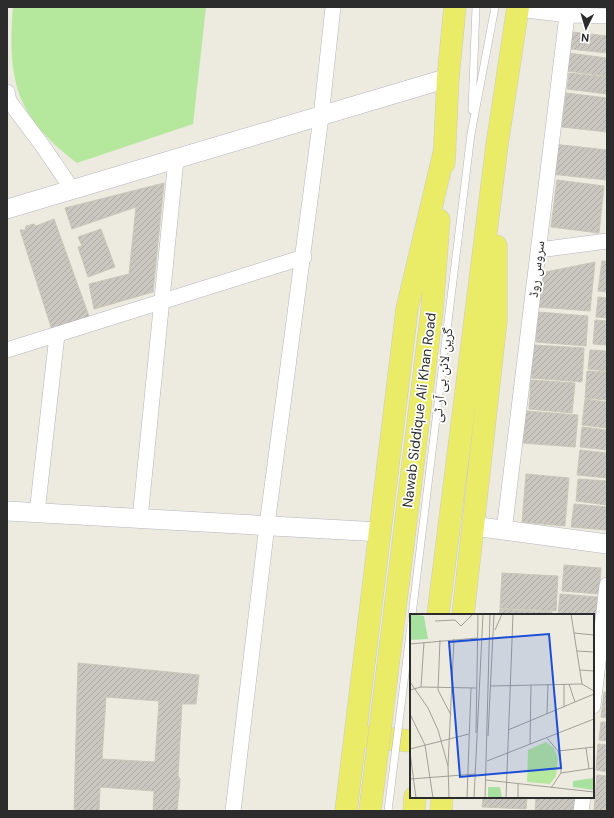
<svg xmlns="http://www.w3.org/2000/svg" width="614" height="818" viewBox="0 0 614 818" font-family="'DM Sans','Noto Naskh Arabic',sans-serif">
<defs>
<pattern id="building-hatch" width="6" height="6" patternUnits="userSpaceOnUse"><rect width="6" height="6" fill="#c9c7bf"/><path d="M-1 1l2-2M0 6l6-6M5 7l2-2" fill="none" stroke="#adaba4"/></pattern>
</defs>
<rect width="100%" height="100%" fill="#edebe0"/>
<!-- pitch -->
<path fill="#b5e79c" d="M13 7H206L193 124 77 163C16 117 7 81 13 7Z"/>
<!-- building -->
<path fill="url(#building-hatch)" stroke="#c9c7b9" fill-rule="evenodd" d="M572 32 607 36V53L570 49Z
M568 53 607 58V76L566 71Z
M569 73 607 77V94L567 89Z
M566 93 607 98V132L562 127Z
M553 144 607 150V180L550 174Z
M557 180 604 186 599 233 551 227Z
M164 183 153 292 94 309 89 284 129 274 136 207 72 229 65 208Z
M54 219 90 319 52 330 20 230H25L26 226 34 224 36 226Z
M101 229 115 267 88 277 78 247 82 246 78 237Z
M602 261H607V292L598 291Z
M595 262 590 311 538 307 541 273Z
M598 297 607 298V318L596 317Z
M538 312 588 316 586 346 536 342Z
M595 320 607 321V345L593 344Z
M534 345 584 348 582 382 531 378Z
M590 350 607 351V371L588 369Z
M587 371 607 372V400L585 398Z
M531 380 575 383 572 413 529 409Z
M585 399 607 402V428L582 425Z
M526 411 578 415 575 447 523 443Z
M582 427 607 430V450L580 447Z
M580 450 607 453V478L577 475Z
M526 474 569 478 565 526 522 522Z
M578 479 607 481V505L576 501Z
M574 504 607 507V530L571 527Z
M564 565 601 568 599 594 562 591Z
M502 573 558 576 556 611 500 608Z
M560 594 598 597 594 637 593 615H558Z
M500 609 552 612V615H499Z
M78 663 199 675 196 704H182L178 776 180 779 177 811H153L154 791 100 787 99 811H74ZM106 697 159 701 155 762 102 759Z
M604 692H607V718L601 717Z
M601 722H607V741L599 740Z
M598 744 607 745V772L596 770Z
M597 775 607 776V811H594Z
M483 797H527L526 809 482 807Z
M536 797H575L574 811H535Z"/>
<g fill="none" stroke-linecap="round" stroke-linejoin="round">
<!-- service casing -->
<g stroke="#b4b3bf" stroke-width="8">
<path id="service" d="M472 110 476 7
M412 615 471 134 495 7"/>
</g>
<!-- minor casing -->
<g stroke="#b4b3bf" stroke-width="16">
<path id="minor" d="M518 9 568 15 607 16
M7 92 9 101 42 145 72 189
M539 250 607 241
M7 350 304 257
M37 513 57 335
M140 519 176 159
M504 531 568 7
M593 706 607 585
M233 811 267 525 321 117 333 7
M581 811 583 797"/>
</g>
<!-- tertiary casing -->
<g stroke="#b4b3bf" stroke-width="20">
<path id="tertiary" d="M7 209 448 78
M7 511 380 532
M473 526 607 544"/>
</g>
<!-- primary casing -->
<g stroke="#ccc" stroke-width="23">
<path id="primary" d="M444 163 448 78 455 7
M432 310 439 220
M438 615 497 145 518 7
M463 615 496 321V246
M360 736 411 741
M346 811 407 309 445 149
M414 811 415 797
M441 811 442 797"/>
</g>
<!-- service -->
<use href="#service" stroke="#fff" stroke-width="7"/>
<!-- minor -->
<use href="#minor" stroke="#fff" stroke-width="15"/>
<!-- tertiary -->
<use href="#tertiary" stroke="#fff" stroke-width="19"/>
<!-- primary -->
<use href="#primary" stroke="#eaeb67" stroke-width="22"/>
<!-- service-bridge casing -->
<g stroke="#b4b3bf" stroke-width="8" stroke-linecap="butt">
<path id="service-bridge" d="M388 811 411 625"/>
</g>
<!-- primary-bridge casing -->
<g stroke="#ccc" stroke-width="23" stroke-linecap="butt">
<path id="primary-bridge" d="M370 811 432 310"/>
</g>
<!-- service-bridge -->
<use href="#service-bridge" stroke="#fff" stroke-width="7"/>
<!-- primary-bridge -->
<use href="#primary-bridge" stroke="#eaeb67" stroke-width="22"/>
</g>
<g text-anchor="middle" stroke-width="3.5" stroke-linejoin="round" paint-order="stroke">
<!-- street labels -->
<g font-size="14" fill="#2c2c2c" stroke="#fff">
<text transform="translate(536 269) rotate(-83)" y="5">سروس روڈ</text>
<text transform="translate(442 375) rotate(-83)" y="5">گرین لائن بی آر ٹی</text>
<text transform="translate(419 410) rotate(-83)" y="5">Nawab Siddique Ali Khan Road</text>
</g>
</g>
<!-- overview -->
<g transform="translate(410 614)">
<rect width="184" height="184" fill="#edebe0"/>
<path d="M0 0 14 2 18 25 0 26ZM184 164V176L163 173V167ZM78 173H90L92 184H78Z" fill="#a6e19f"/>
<path d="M136 128 144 134 148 144 146 162 140 170 117 168 118 136Z" fill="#b5e79c"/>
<path fill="none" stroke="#a09f98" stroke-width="1" d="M161 0 172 70M25 7 45 6 51 12 63 0M85 16 92 0M164 19 184 21M30 26 28 76 41 101M0 30 67 24M167 37 184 38M170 56 184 57M0 68 18 94 28 116 38 152 39 184M159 70 165 88M81 72 172 70 184 77M11 73 14 28M0 76 11 73 66 74M154 93V70M0 100 15 131 23 184M137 100 138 70M98 116 184 80M66 119 68 0M78 122 84 0M137 124 148 137 151 150V159L141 174M120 130 121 71M176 134 179 155M0 135 59 120M148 137 184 133M0 138 6 184M77 147 184 105M38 152 44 25M151 159 184 154M0 165 66 160M76 166 184 178M57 184 61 74M64 184 73 0M75 184 80 0M96 184 103 0M108 184V170"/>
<path fill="#1d4ed8" fill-opacity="0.15" stroke="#1d4ed8" stroke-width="2" d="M139 20 151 154 50 163 39 28Z"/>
<rect width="184" height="184" fill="none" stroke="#2c2c2c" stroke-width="2"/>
</g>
<!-- border -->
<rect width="614" height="818" fill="none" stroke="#2c2c2c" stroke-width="16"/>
<!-- north arrow -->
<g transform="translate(586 28) rotate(185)" stroke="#ffffff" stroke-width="3" paint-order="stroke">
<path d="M0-3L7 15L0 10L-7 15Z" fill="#2c2c2c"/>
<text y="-6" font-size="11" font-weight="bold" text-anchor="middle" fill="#2c2c2c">N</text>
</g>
</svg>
